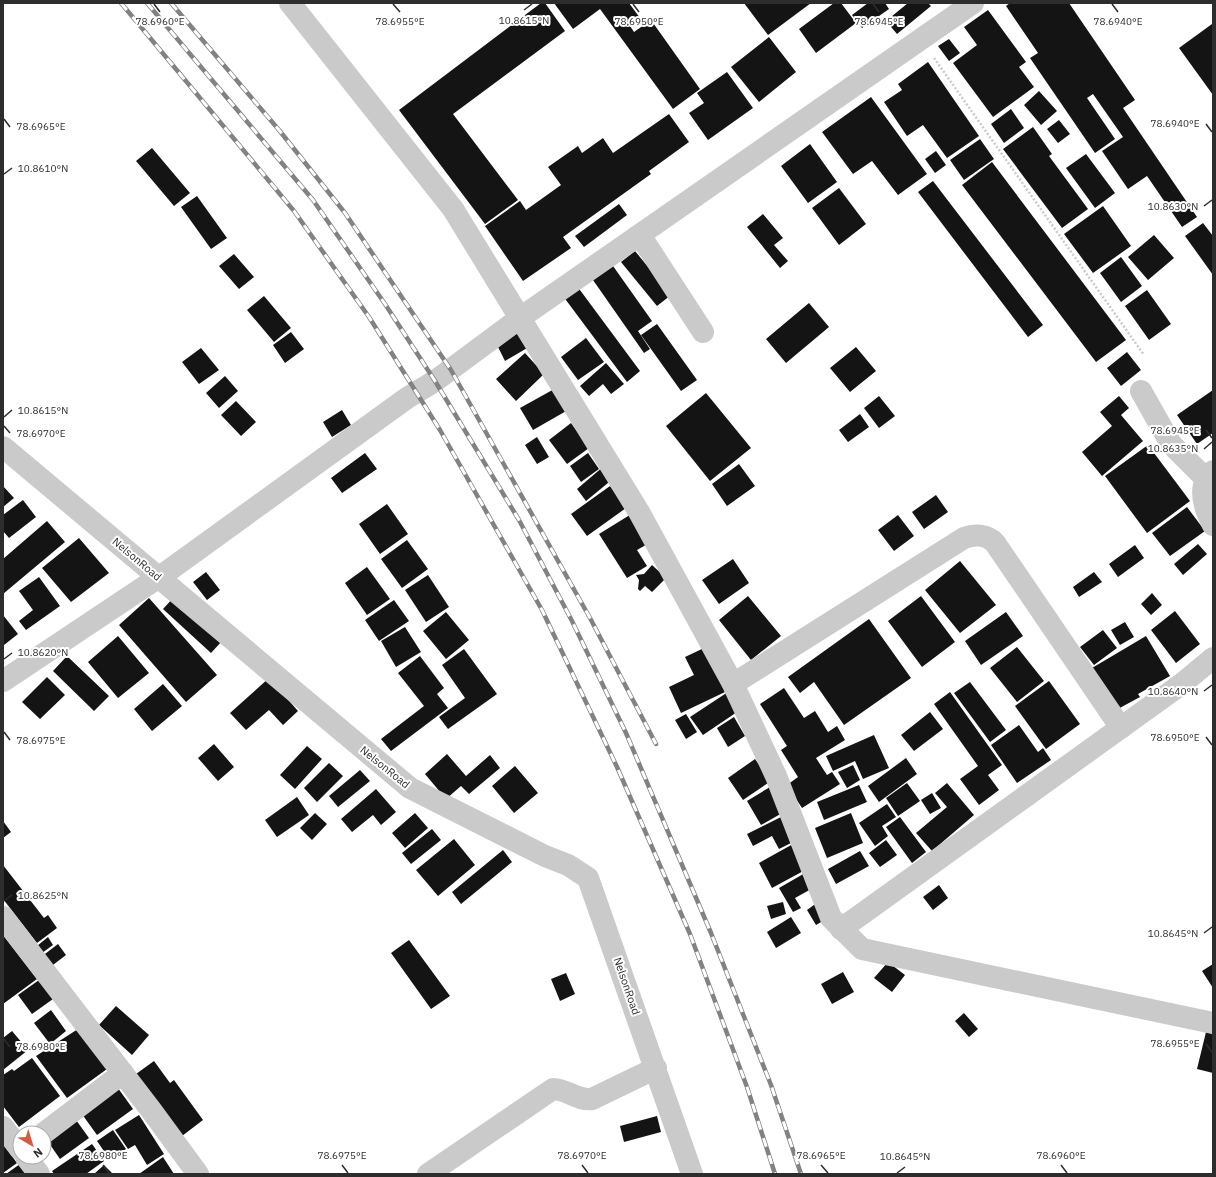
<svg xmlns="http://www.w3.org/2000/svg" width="1216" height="1177" viewBox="0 0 1216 1177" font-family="'IBM Plex Sans',sans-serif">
<rect width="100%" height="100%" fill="#fff"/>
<!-- building -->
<path fill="#141414" d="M541 3H545L565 31 453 114 518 200 485 224 399 110Z
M554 3H629L640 18 630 26 634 32 651 20 700 89 673 109 600 9 573 29Z
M744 3H811L768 35Z
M834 3H841L856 23 816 53 799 29Z
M868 3H885L889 9 862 28 852 15Z
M908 3H928L931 6 897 34 886 21Z
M1010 3H1069L1135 100 1123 108 1197 217 1182 227 1147 176 1128 189 1102 151 1123 137 1093 94 1087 98 1115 139 1095 153 1030 58 1038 53 1006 6Z
M988 10 1026 62 1019 67 1034 87 993 117 953 63 977 45 964 27Z
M1212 24 1213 25V95L1179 48Z
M769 37 796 72 759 102 731 67Z
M949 39 960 53 949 61 938 46Z
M928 62 979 136 947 158 923 125 907 136 884 102 902 90 898 84Z
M727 72 753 108 708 140 689 113 704 103 697 93Z
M1039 91 1057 111 1041 125 1024 105Z
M871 97 927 174 898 195 872 161 853 174 822 132Z
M1011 109 1024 128 1004 143 991 124Z
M669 114 689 142 649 171 651 174 563 237 571 248 523 281 485 226 520 201 526 210 561 185 548 167 578 146 582 153 603 138 613 153Z
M1059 120 1070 134 1058 143 1047 129Z
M1033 127 1052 154 1049 156 1088 209 1062 228 1003 149Z
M980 139 994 159 964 180 950 160Z
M810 144 837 182 808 203 781 166Z
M152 148 190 193 174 206 136 161Z
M936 151 946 165 935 173 925 159Z
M1086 154 1115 193 1095 208 1066 168Z
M992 162 1126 340 1096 362 962 185Z
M933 181 1043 325 1028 337 918 192Z
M839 188 866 224 839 245 812 208Z
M197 196 227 238 211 249 181 207Z
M619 204 627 215 584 247 575 236Z
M1103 206 1131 246 1093 273 1064 234Z
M763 214 783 238 774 245 788 261 780 268 747 227Z
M1203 223 1213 236V275L1185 236Z
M1154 235 1174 258 1148 280 1128 257Z
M635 251 671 295 657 306 621 262Z
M234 254 254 277 239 289 219 266Z
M1121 257 1142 286 1121 302 1100 273Z
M613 266 652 321 638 331 650 349 644 353 593 280Z
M577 286 640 371 627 382 563 296Z
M1147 290 1171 324 1149 340 1125 306Z
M264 296 291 328 274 342 247 310Z
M809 303 829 327 786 363 766 339Z
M657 324 697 380 681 391 641 335Z
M525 329 534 344 505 361 497 345Z
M291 332 304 349 285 363 273 345Z
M586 338 604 362 578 380 561 357Z
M856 347 876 371 850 392 830 368Z
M201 348 219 370 199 384 182 362Z
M1127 352 1141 370 1121 386 1107 368Z
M525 353 544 374 516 401 496 379Z
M606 363 624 384 611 394 603 384 589 396 580 386Z
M225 376 238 391 219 408 206 393Z
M556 388 568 410 533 430 520 408Z
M1213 390V433L1197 444 1177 415Z
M706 393 751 448 710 481 666 426Z
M879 396 895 416 879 428 864 408Z
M1119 396 1129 408 1121 415 1143 441 1102 476 1082 452 1112 426 1100 412Z
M236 401 256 422 241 436 221 415Z
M342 410 351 425 332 437 323 422Z
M860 414 869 427 848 442 839 430Z
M571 423 589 448 567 464 549 440Z
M537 437 549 457 537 464 525 445Z
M1148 445 1190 501 1147 533 1105 476Z
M365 453 377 469 342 493 331 478Z
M588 453 599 469 581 482 570 466Z
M739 464 755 486 727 506 712 484Z
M604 466 614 478 586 501 577 489Z
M3 486 14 498 3 507Z
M610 486 626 508 587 536 571 514Z
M936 495 948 512 924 529 912 512Z
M23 500 36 517 9 538 3 531V515Z
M387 504 408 534 380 554 359 524Z
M1187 507 1205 531 1170 556 1152 533Z
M633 513 651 542 637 550 647 566 627 578 599 534Z
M898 515 914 536 894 551 878 530Z
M47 521 65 542 3 594V559Z
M79 538 109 573 71 602 42 568Z
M407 540 428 569 402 588 381 559Z
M1198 544 1207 554 1183 575 1174 564Z
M1135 545 1144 558 1118 577 1109 564Z
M733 559 749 583 719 604 702 580Z
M960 561 996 605 960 633 925 590Z
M652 565 666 578 652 592 645 586 640 591 638 589 639 580 636 575 644 574Z
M367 567 390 599 367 615 345 583Z
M206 572 220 590 207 600 193 582Z
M1094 572 1102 582 1079 597 1073 587Z
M428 575 449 607 426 622 405 590Z
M39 577 60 606 26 630 19 621 33 610 19 591Z
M1152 593 1162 605 1151 615 1141 604Z
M748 596 781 636 751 660 719 620Z
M921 596 955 642 922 667 888 621Z
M174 597 222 641 211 653 163 609Z
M149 598 217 675 186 702 119 625Z
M394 600 409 621 379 641 365 620Z
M1175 611 1200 644 1176 663 1151 630Z
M446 612 469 640 446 659 423 631Z
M1006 612 1023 636 981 665 965 641Z
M3 615 18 634 4 645 3 644Z
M869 619 911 678 844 725 814 682 800 693 788 677Z
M1125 622 1134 637 1120 645 1111 630Z
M405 627 421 652 396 667 381 641Z
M1103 630 1117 648 1094 665 1080 647Z
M118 636 149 673 118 698 88 662Z
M1146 636 1170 676 1138 694 1140 697 1116 710 1092 668Z
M1017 647 1044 681 1017 702 990 668Z
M704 648 725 692 681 713 669 687 694 675 685 657Z
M464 649 497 694 448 729 439 717 465 698 442 665Z
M67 656 109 696 94 711 53 671Z
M420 656 444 688 437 694 448 708 391 751 381 739 424 706 398 673Z
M47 677 65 695 40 719 22 702Z
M269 678 298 711 283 725 269 710 246 730 230 713Z
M1049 681 1080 724 1046 749 1015 706Z
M970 682 1006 730 990 742 954 693Z
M163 684 182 706 152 731 134 709Z
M784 688 804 718 815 711 828 732 837 726 845 740 816 758 827 775 832 772 840 784 802 808 787 785 798 777 781 750 787 746 760 704Z
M731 690 743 708 703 735 690 717Z
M950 692 1002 765 988 775 999 790 979 805 960 779 978 766 934 704Z
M930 712 943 729 914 751 901 735Z
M686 714 697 732 686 739 675 720Z
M734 717 745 736 728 747 717 728Z
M1019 725 1038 752 1043 748 1051 760 1017 783 991 745Z
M874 735 889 768 863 779 855 761 833 771 826 756Z
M214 744 234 767 218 781 198 758Z
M307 746 322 759 295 789 280 775Z
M447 754 466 776 490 755 500 768 469 794 461 786 446 799 425 774Z
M906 758 917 774 879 802 868 786Z
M755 759 771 781 743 800 728 778Z
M329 763 343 776 317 802 304 788Z
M853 765 860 780 847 788 838 772Z
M515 766 538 793 514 813 492 786Z
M360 770 370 781 338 807 329 796Z
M907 783 920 801 898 816 886 798Z
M947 783 974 815 932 851 916 833 947 807 935 793Z
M859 785 867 802 824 820 817 802Z
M770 787 784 812 761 825 747 801Z
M376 789 396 812 381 825 373 815 352 832 341 819Z
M932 793 941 808 930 814 921 800Z
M297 797 309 815 277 837 265 820Z
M887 804 896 817 882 826 888 836 875 846 859 823Z
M315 813 327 824 312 840 300 828Z
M415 813 428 828 405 848 392 833Z
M851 813 863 843 827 858 815 828Z
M785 815 797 840 779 849 772 836 753 846 747 834Z
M900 817 926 852 912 863 886 827Z
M3 821 11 832 3 838Z
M432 829 441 840 411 864 402 853Z
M454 839 475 865 438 896 416 870Z
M886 840 897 855 880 867 869 853Z
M793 844 807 869 772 888 759 863Z
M503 850 512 862 461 904 452 892Z
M860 851 869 866 836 884 828 869Z
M3 865 44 918 48 915 57 928 37 943 3 899Z
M805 873 813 888 795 898 801 908 793 912 779 888Z
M939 885 948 898 933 910 923 897Z
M783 902 786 914 771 919 767 906Z
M818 902 828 918 816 925 807 910Z
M791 917 801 933 776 948 767 932Z
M3 935 37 979 3 1004Z
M48 937 53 945 42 953 37 946Z
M409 940 450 996 431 1009 391 953Z
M58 944 66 955 49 968 41 957Z
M888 962 905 975 892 992 874 978Z
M1213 964V988L1202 971Z
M843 972 854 992 832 1004 821 984Z
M566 973 575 994 560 1001 551 979Z
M39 980 53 999 32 1014 18 995Z
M116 1006 149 1035 132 1055 99 1025Z
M51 1010 66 1031 50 1044 34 1023Z
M964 1013 978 1029 969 1037 955 1021Z
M78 1029 107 1069 67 1098 36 1056Z
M12 1031 28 1050 3 1070V1038Z
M1206 1032 1213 1034V1073L1197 1069Z
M32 1058 60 1096 19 1127 3 1106V1075L12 1069 14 1071Z
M154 1061 170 1083 174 1080 203 1120 182 1136 136 1074Z
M115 1084 133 1109 97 1135 79 1110Z
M71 1113 89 1138 60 1159 44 1136Z
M139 1115 164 1154 147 1165 135 1145 128 1149 115 1130Z
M657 1116 661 1132 624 1142 620 1126Z
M113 1130 126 1149 110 1160 97 1141Z
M3 1144 17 1163 3 1173Z
M92 1144 104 1161 86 1174H54L52 1171Z
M163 1157 174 1174H139Z
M20 1164 28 1174H6Z
M104 1165 113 1174H94Z"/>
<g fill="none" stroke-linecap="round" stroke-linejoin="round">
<!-- path -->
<path stroke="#cacaca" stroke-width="2.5" stroke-dasharray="2 2" stroke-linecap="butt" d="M934 58 1144 355"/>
<!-- street -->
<path stroke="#cacaca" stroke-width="22" d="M290 3 453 209 639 512 733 684 776 776 831 918 862 949 1213 1023
M640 235 703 332
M1141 391 1171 444 1206 479
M3 447 410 788 545 856 568 865 588 878 692 1174
M1213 471C1196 486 1204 508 1213 525
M3 681 168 571 407 398 435 381 520 318 973 3
M733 684 964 538C974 534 987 534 995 543L1121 728
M3 917 151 1110 198 1174
M841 929 1183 683 1213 658
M3 1127 20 1149
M44 1133 123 1073
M26 1157 39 1174
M428 1174 553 1089C567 1089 577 1101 592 1099L656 1068"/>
<!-- rail casing -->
<g stroke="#828282" stroke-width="4.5">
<path id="rail" d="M121 3 294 211 369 317 440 430 542 610 617 767 690 934 747 1087 775 1174
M147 3 313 200 385 304 435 381 519 520 572 621 626 733 711 933 771 1085 801 1174
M171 3 279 130 345 213 451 370 590 618 656 744"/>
</g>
<!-- rail -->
<use href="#rail" stroke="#fff" stroke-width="3" stroke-dasharray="9" stroke-linecap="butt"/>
</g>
<!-- ticks -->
<path fill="none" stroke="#2d2d2d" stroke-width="1.5" d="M154 4 160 12M393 4 400 12M633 4 639 12M873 4 879 12M1112 4 1118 12M524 10 532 4M4 119 10 127M1206 124 1212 132M4 174 12 168M1204 206 1212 200M4 417 12 410M4 426 10 433M1206 430 1212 438M1204 449 1212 442M4 659 12 653M1204 691 1212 685M4 732 10 740M1206 737 1212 745M4 901 12 895M1204 933 1212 927M4 1039 10 1047M1206 1044 1212 1052M103 1165 109 1173M342 1165 348 1173M582 1165 588 1173M821 1165 828 1173M1061 1165 1067 1173M897 1173 905 1167"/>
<g text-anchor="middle" stroke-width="4" stroke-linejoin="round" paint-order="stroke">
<!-- street labels -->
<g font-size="11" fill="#2d2d2d" stroke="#fff">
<text transform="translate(137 559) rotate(40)" y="4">NelsonRoad</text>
<text transform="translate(385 767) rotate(39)" y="4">NelsonRoad</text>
<text transform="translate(627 986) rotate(71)" y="4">NelsonRoad</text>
</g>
</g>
<g font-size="10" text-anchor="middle" fill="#2d2d2d" stroke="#fff" stroke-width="4" stroke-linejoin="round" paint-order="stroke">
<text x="524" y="24">10.8615°N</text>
<text x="160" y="25">78.6960°E</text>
<text x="400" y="25">78.6955°E</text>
<text x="639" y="25">78.6950°E</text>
<text x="879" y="25">78.6945°E</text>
<text x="1118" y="25">78.6940°E</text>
<text x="1175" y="127">78.6940°E</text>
<text x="41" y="130">78.6965°E</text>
<text x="43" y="172">10.8610°N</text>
<text x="1173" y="210">10.8630°N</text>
<text x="43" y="414">10.8615°N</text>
<text x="1175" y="434">78.6945°E</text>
<text x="41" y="437">78.6970°E</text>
<text x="1173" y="452">10.8635°N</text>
<text x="43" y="656">10.8620°N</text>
<text x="1173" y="695">10.8640°N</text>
<text x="1175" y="741">78.6950°E</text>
<text x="41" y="744">78.6975°E</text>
<text x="43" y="899">10.8625°N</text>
<text x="1173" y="937">10.8645°N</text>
<text x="1175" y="1047">78.6955°E</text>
<text x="41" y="1050">78.6980°E</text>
<text x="103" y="1159">78.6980°E</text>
<text x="342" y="1159">78.6975°E</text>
<text x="582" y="1159">78.6970°E</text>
<text x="821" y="1159">78.6965°E</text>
<text x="1061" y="1159">78.6960°E</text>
<text x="905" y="1160">10.8645°N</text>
</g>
<!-- border -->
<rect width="1216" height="1177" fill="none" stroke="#2d2d2d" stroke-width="8"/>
<!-- north arrow -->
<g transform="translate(32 1145) rotate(142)"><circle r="19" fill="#ffffff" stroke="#ababab"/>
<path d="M0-3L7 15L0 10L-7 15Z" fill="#d15c43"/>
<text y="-6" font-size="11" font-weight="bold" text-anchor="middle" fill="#2d2d2d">N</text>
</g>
</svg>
